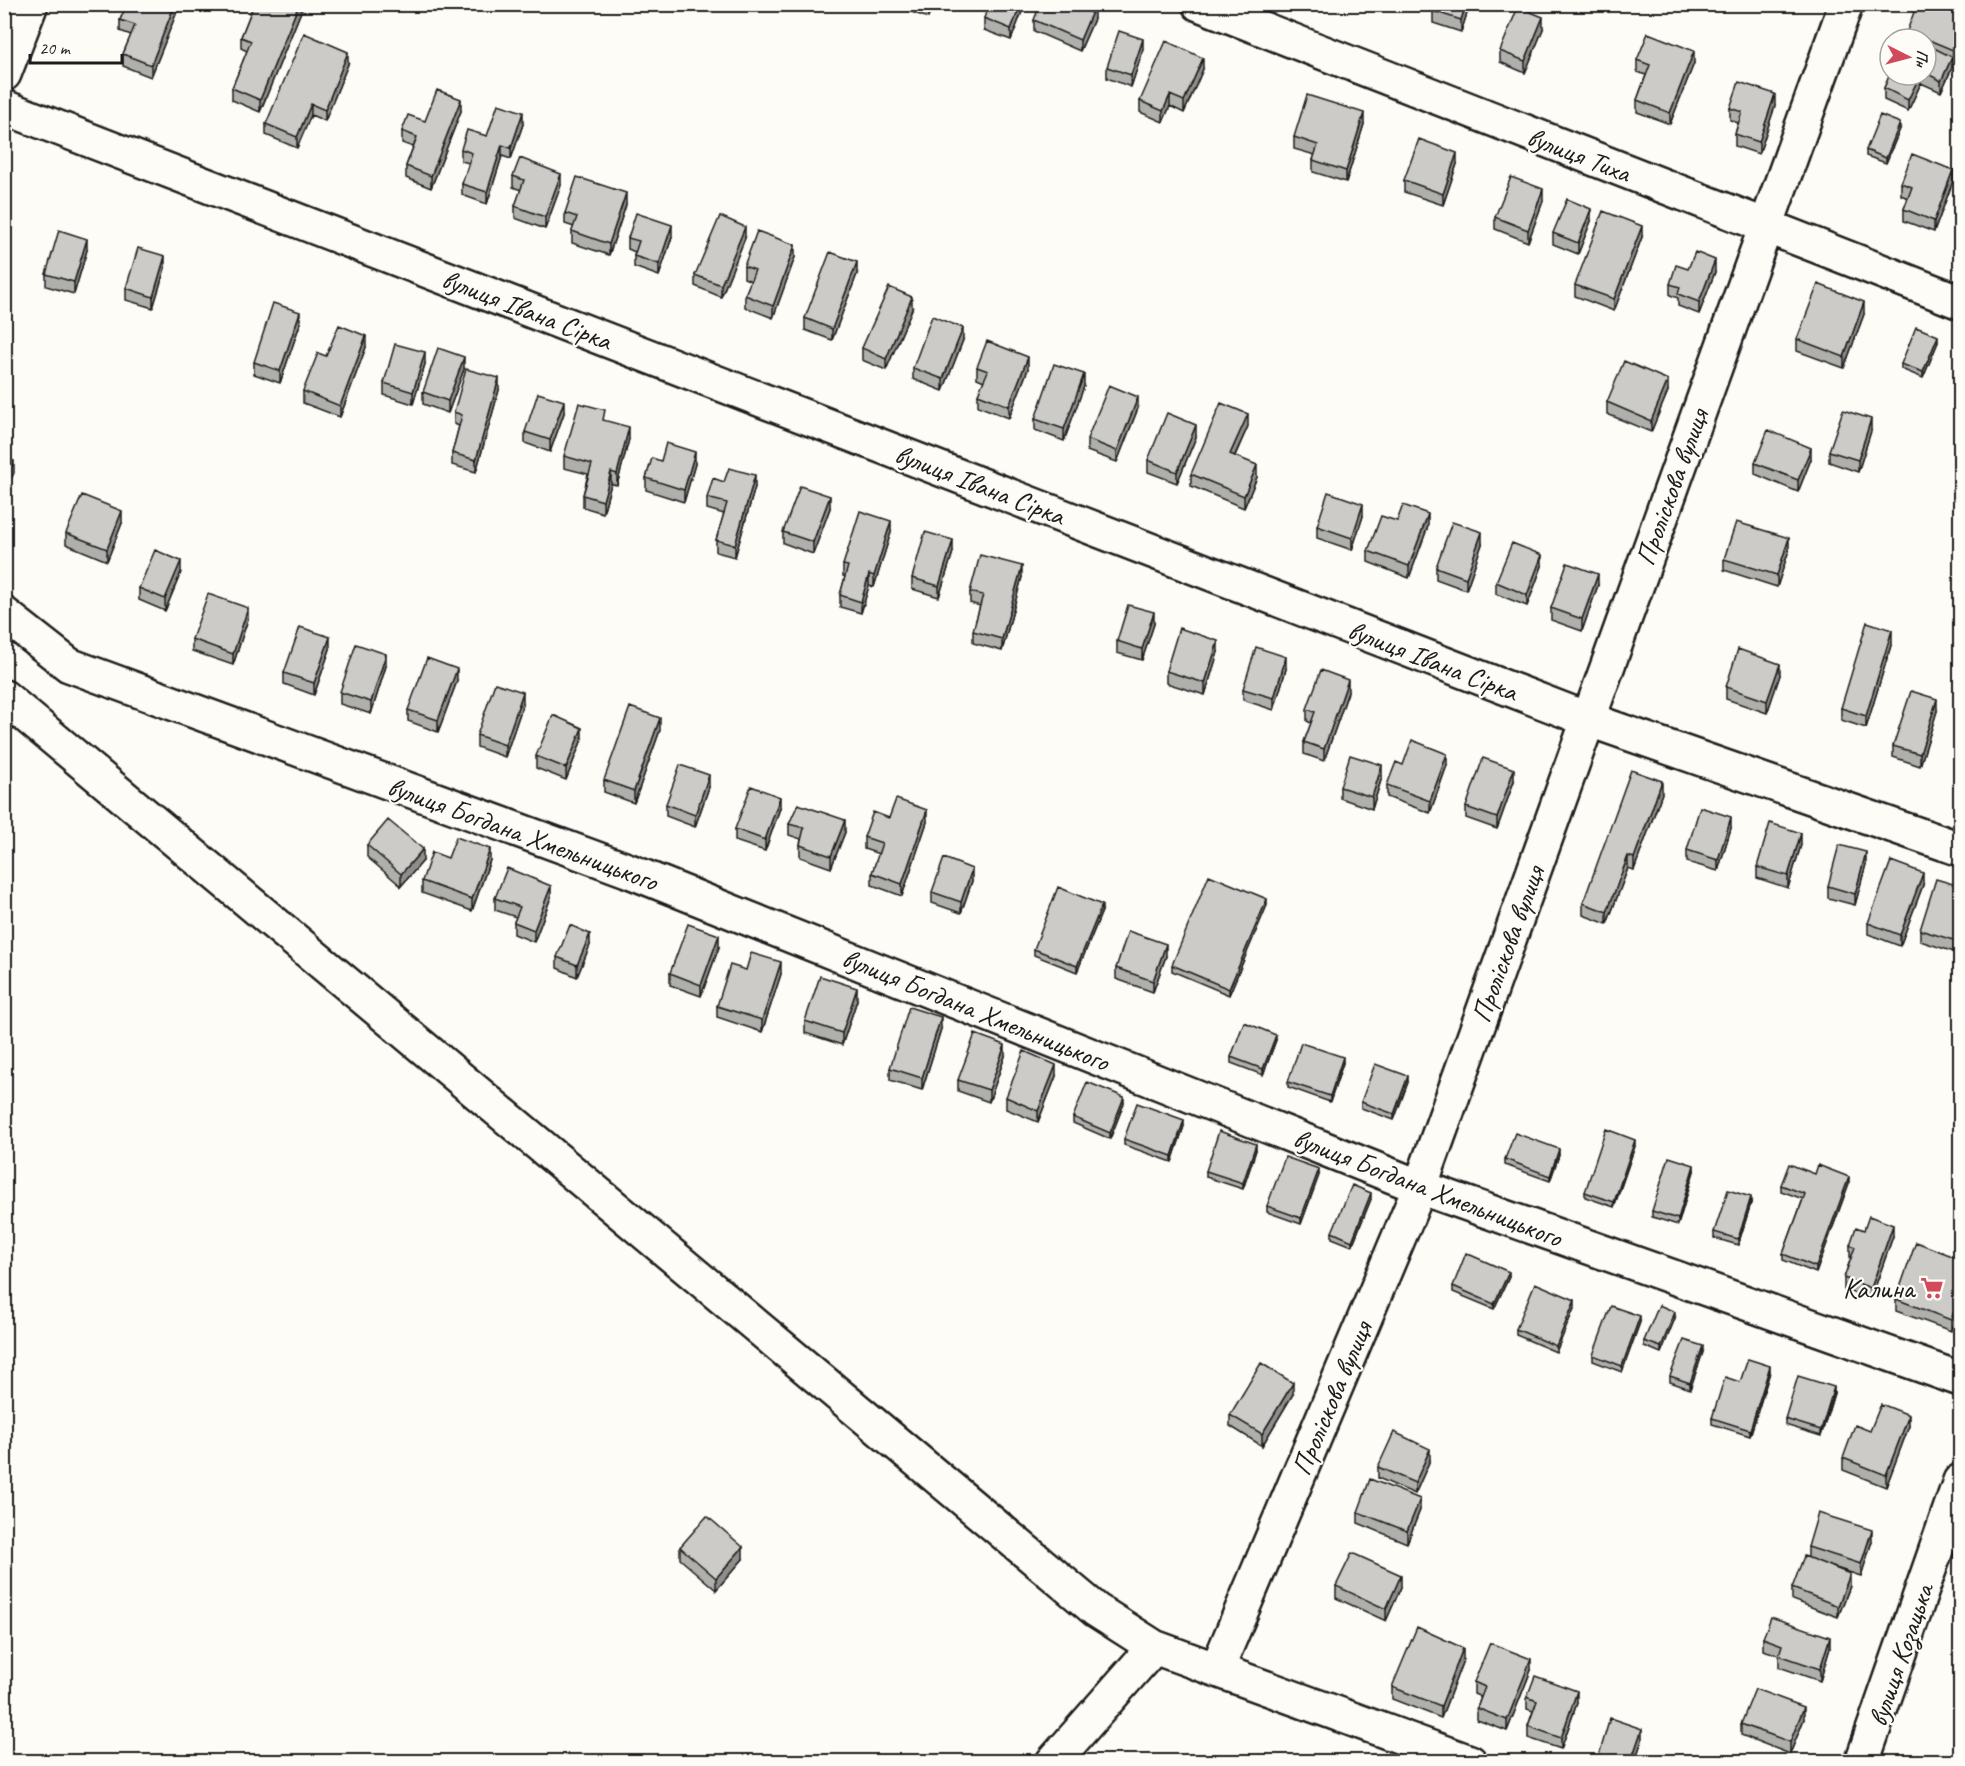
<svg xmlns="http://www.w3.org/2000/svg" width="1965" height="1766" viewBox="0 0 1965 1766" font-family="Caveat,sans-serif">
<rect width="100%" height="100%" fill="#fdfcf7"/>
<filter id="ink" filterUnits="userSpaceOnUse"><feTurbulence type="fractalNoise" baseFrequency=".0167" numOctaves="2"/><feDisplacementMap in="SourceGraphic" scale="12" xChannelSelector="R" yChannelSelector="G"/><feConvolveMatrix kernelMatrix="1 2 1 2 8 2 1 2 1" color-interpolation-filters="sRGB"/></filter>
<g filter="url(#ink)">
<g fill="none" stroke-linecap="round" stroke-linejoin="round">
<!-- minor casing -->
<g stroke="#1c1c1c" stroke-width="38">
<path id="minor" d="M1199 4 1960 302
M4 74 31 4
M4 107 1587 719 1960 849
M4 614 69 665 627 870 1420 1187 1960 1379
M1217 1669 1420 1187 1846 4"/>
</g>
<!-- tertiary casing -->
<g stroke="#1c1c1c" stroke-width="38">
<path id="tertiary" d="M4 697 1096 1610 1154 1647 1470 1762
M1053 1762 1154 1647
M1862 1762 1960 1481"/>
</g>
<!-- minor -->
<use href="#minor" stroke="#fdfcf7" stroke-width="33"/>
<!-- tertiary -->
<use href="#tertiary" stroke="#fdfcf7" stroke-width="33"/>
</g>
<!-- wall -->
<path fill="#afafac" stroke="#1c1c1c" stroke-width="1.5" d="M127 4H180L151 77 123 66V54L131 35 120 31V20Z
M254 4H304L260 112 232 100V88L247 51 241 48V37Z
M898 4H933L928 18 898 7Z
M1025 4 1011 40 984 30V18Z
M1470 4 1461 32 1433 23V11Z
M1804 4H1816L1814 8Z
M1960 4V43L1953 61H1952V68L1941 92 1921 83 1908 111 1884 100V88L1890 75H1926V39H1906L1907 31Z
M1094 19 1080 51 1034 31V20Z
M1543 29 1525 73 1500 62V51Z
M1143 50 1131 87 1107 78V67Z
M1637 60 1694 63 1670 124 1637 112V100L1646 75 1637 72Z
M348 64 325 121 311 115 297 148 266 135V124Z
M1203 69 1184 113 1170 106 1163 122 1140 112V101Z
M1775 106 1759 154 1735 146V134L1738 123 1730 120V108Z
M461 111 431 188 406 178V166L413 147 402 143V131L425 121Z
M523 124 511 159 502 156 487 204 462 195V184L469 163 461 161V149L487 136Z
M1364 124 1346 182 1313 172V160L1315 155 1294 149V137Z
M1900 129 1886 163 1866 156V150Z
M1457 164 1443 205 1404 192V180Z
M513 176 561 185 545 229 515 218V206L521 190 513 187Z
M1953 181 1934 232 1904 221V209L1908 198 1901 195V183Z
M1543 201 1528 242 1495 229V217Z
M626 205 609 255 572 243V231L574 227 565 224V213Z
M1591 221 1578 254 1553 244V233Z
M672 237 659 276 634 267V256L635 252 628 249V238Z
M1642 237 1614 311 1575 296V285Z
M745 238 721 297 695 286V275Z
M87 250 74 294 46 286V274Z
M795 257 773 318 745 307V295L751 281 744 278V266Z
M165 268 153 308 126 300V288Z
M1688 269 1715 272 1699 314 1678 306V298L1670 295V284Z
M857 274 832 340 805 330V318Z
M912 309 886 370 862 360V348Z
M1864 314 1844 368 1797 351V339Z
M300 324 280 383 254 374V362Z
M963 340 943 391 913 379V368Z
M1938 342 1923 378 1901 369V364Z
M366 347 340 417 303 403V391L326 356Z
M425 364 413 404 384 395V383Z
M977 367 1028 369 1009 418 978 406V394L984 381 977 378Z
M464 369 448 413 423 404V392Z
M1084 386 1064 441 1035 430V419Z
M499 390 476 472 452 465V453L459 426 454 424V412Z
M1668 391 1651 432 1607 414V402Z
M1138 408 1117 462 1087 451V439Z
M564 413 550 452 525 443V432Z
M605 421 629 439 617 485 611 484 603 513 583 507V495L588 474 564 468V456Z
M1248 426 1235 456 1257 477 1244 508 1191 486V474Z
M1871 431 1858 472 1829 462V451Z
M1196 437 1177 483 1148 472V460Z
M1811 459 1798 492 1755 474V463Z
M661 461 695 464 684 502 646 490V478Z
M724 482 755 487 735 557 716 552V540L724 514 707 509V498Z
M830 508 813 554 783 543V532Z
M1363 516 1352 550 1317 538V526Z
M1397 521 1428 526 1409 578 1368 562V551Z
M122 523 107 561 66 544V533Z
M891 532 874 587 869 586 861 613 840 607V595L845 577 843 576V565Z
M1482 544 1466 590 1436 579V567Z
M1789 550 1777 587 1724 570V559Z
M953 552 939 597 912 589V578Z
M1542 566 1527 606 1496 594V582Z
M181 572 165 611 139 600V588Z
M1022 577 1002 651 973 643V631L980 606 970 603V592Z
M1598 585 1582 631 1551 620V608Z
M248 619 233 665 192 651V639Z
M1154 624 1142 660 1117 653V641Z
M1892 642 1866 728 1841 720V708Z
M330 649 314 695 284 684V673Z
M1218 652 1205 695 1166 683V671Z
M386 666 371 714 340 704V692Z
M1286 669 1274 710 1243 700V689Z
M1780 675 1767 713 1726 699V687Z
M457 681 438 732 408 721V710Z
M1348 692 1324 761 1304 754V742L1311 723 1307 721V709Z
M523 704 505 757 477 747V735Z
M1937 711 1920 766 1893 757V746Z
M660 730 634 803 604 792V780Z
M582 739 566 780 536 768V756Z
M1960 753V777L1957 776V764Z
M1403 765H1447L1430 813 1387 797V785Z
M1382 777 1372 809 1340 798V787Z
M1514 781 1497 829 1466 818V807Z
M709 787 695 827 666 816V804Z
M1662 793 1634 870 1628 868 1607 924 1583 915V903Z
M780 808 765 851 735 841V829Z
M889 818 927 822 902 896 872 885V873L879 854 864 849V837Z
M789 824 845 832 831 868 800 857V845L801 839 789 835Z
M1731 828 1718 871 1687 862V850Z
M367 845 423 861 401 886 367 857Z
M1801 845 1788 888 1757 878V867Z
M448 858 490 860 472 911 422 893V881Z
M1866 864 1855 905 1828 898V886Z
M972 881 961 913 932 903V892Z
M1923 885 1900 946 1868 934V923Z
M1960 886V954L1920 941V930Z
M551 897 534 942 514 934V922L516 917 495 910V898Z
M1267 905 1229 995 1172 971V965Z
M1102 911 1077 972 1034 955V949Z
M590 945 577 977 557 968V957Z
M719 947 701 996 670 985V973Z
M1166 956 1153 992 1116 979V968Z
M746 970 781 974 762 1032 717 1017V1006Z
M857 1000 842 1045 805 1033V1021Z
M941 1029 922 1090 890 1080V1068Z
M1276 1040 1263 1075 1231 1063V1057Z
M1005 1056 989 1102 958 1091V1080Z
M1343 1063 1330 1102 1288 1087V1082Z
M1056 1076 1038 1122 1006 1109V1097Z
M1408 1082 1394 1120 1361 1108V1102Z
M1124 1103 1110 1139 1073 1123V1117Z
M1184 1126 1172 1162 1124 1145V1139Z
M1635 1146 1614 1207 1585 1197V1192Z
M1256 1150 1243 1189 1206 1177V1171Z
M1559 1155 1550 1181 1505 1165V1159Z
M1694 1171 1678 1225 1652 1217V1211Z
M1815 1174 1849 1183 1816 1273 1783 1260V1254L1803 1199 1781 1191V1185Z
M1319 1175 1301 1224 1267 1212V1206Z
M1371 1199 1352 1246 1332 1238V1232Z
M1751 1203 1738 1245 1714 1238V1232Z
M1864 1230 1893 1236 1871 1299 1844 1290V1278L1851 1257H1850V1245Z
M1960 1259 1951 1331 1896 1311V1299Z
M1509 1277 1494 1309 1453 1292V1286Z
M1575 1306 1556 1352 1516 1335V1329Z
M1675 1318 1661 1353 1644 1346V1341Z
M1640 1322 1622 1372 1593 1361V1355Z
M1703 1352 1690 1389 1670 1382V1376Z
M1770 1372 1750 1436 1712 1424V1418L1740 1382Z
M1834 1393 1821 1436 1785 1425V1419Z
M1293 1394 1262 1446 1230 1426V1415Z
M1909 1426 1886 1487 1843 1470V1458L1870 1431Z
M1430 1460 1415 1494 1378 1478V1467Z
M1420 1510 1407 1543 1358 1523V1512Z
M1872 1541 1861 1576 1817 1562 1850 1586 1838 1617 1792 1600V1588L1808 1558V1547Z
M680 1547 743 1559 716 1590 680 1559Z
M1336 1586 1401 1587 1386 1621 1336 1598Z
M1763 1638 1830 1648 1820 1681 1779 1667V1655L1763 1650Z
M1463 1660 1441 1718 1392 1699V1687Z
M1531 1670 1507 1731 1477 1720V1708L1481 1697 1474 1694V1682Z
M1527 1697 1577 1703 1561 1749 1528 1738V1726L1533 1711 1527 1709Z
M1804 1719 1790 1754 1741 1735V1724Z
M1642 1740 1635 1761H1599V1755Z"/>
<!-- shaded-wall -->
<path fill="#8f8e8c" stroke="#1c1c1c" stroke-width="1.5" d="M175 4H180L151 77V65Z
M299 4H304L260 112V100Z
M928 4H933L928 18Z
M1021 4H1025L1011 40V29Z
M1466 4H1470L1461 32V20Z
M1094 7V19L1080 51V40Z
M1543 17V29L1525 73V61Z
M1960 32V43L1953 61V50Z
M1143 39V50L1131 87V75Z
M1694 51V63L1670 124V113Z
M348 52V64L325 121V110Z
M1952 57V68L1941 92V81Z
M1203 58V69L1184 113V101Z
M1920 75H1921V83L1908 111V100Z
M1775 94V106L1759 154V142Z
M1170 95V106L1163 122V111Z
M461 99V111L431 188V176Z
M311 104V115L297 148V137Z
M523 112V124L511 159V148Z
M1364 113V124L1346 182V171Z
M1900 123V129L1886 163V158Z
M502 145V156L487 204V192Z
M1457 153V164L1443 205V194Z
M1953 170V181L1934 232V221Z
M561 174V185L545 229V217Z
M1543 189V201L1528 242V230Z
M626 193V205L609 255V244Z
M1591 209V221L1578 254V243Z
M672 225V237L659 276V264Z
M1642 226V237L1614 311V299Z
M745 227V238L721 297V285Z
M87 239V250L74 294V282Z
M795 245V257L773 318V306Z
M165 256V268L153 308V297Z
M1715 260V272L1699 314V302Z
M857 262V274L832 340V329Z
M912 297V309L886 370V359Z
M1864 302V314L1844 368V357Z
M300 312V324L280 383V371Z
M963 328V340L943 391V379Z
M366 336V347L340 417V406Z
M1938 336V342L1923 378V372Z
M425 352V364L413 404V392Z
M464 357V369L448 413V401Z
M1028 357V369L1009 418V406Z
M1084 374V386L1064 441V429Z
M499 378V390L476 472V460Z
M1668 380V391L1651 432V421Z
M1138 397V408L1117 462V451Z
M564 401V413L550 452V440Z
M1248 414V426L1230 466V454Z
M1871 419V431L1858 472V460Z
M1196 425V437L1177 483V472Z
M629 427V439L617 485V474Z
M1811 448V459L1798 492V480Z
M695 452V464L684 502V490Z
M14 461V473L4 493V481Z
M1257 465V477L1244 508V496Z
M611 472V484L603 513V501Z
M755 475V487L735 557V545Z
M830 496V508L813 554V542Z
M1363 504V516L1352 550V538Z
M122 511V523L107 561V549Z
M1428 514V526L1409 578V566Z
M891 521V532L874 587V576Z
M1482 532V544L1466 590V578Z
M1789 538V550L1777 587V575Z
M953 540V552L939 597V586Z
M1542 555V566L1527 606V595Z
M181 561V572L165 611V599Z
M1022 566V577L1002 651V639Z
M869 574V586L861 613V602Z
M1598 574V585L1582 631V619Z
M248 608V619L233 665V654Z
M1154 612V624L1142 660V649Z
M1892 630V642L1866 728V716Z
M330 637V649L314 695V683Z
M1218 641V652L1205 695V683Z
M386 654V666L371 714V702Z
M1286 657V669L1274 710V698Z
M1780 664V675L1767 713V701Z
M457 669V681L438 732V720Z
M1348 680V692L1324 761V749Z
M523 692V704L505 757V745Z
M1937 699V711L1920 766V754Z
M660 718V730L634 803V791Z
M582 728V739L566 780V768Z
M1447 754V765L1430 813V801Z
M1382 765V777L1372 809V797Z
M1514 769V781L1497 829V818Z
M709 775V787L695 827V815Z
M1662 781V793L1634 870V858Z
M780 797V808L765 851V840Z
M927 810V822L902 896V884Z
M1731 817V828L1718 871V860Z
M845 820V832L831 868V856Z
M1801 833V845L1788 888V876Z
M423 849V861L401 886V874Z
M490 849V860L472 911V899Z
M1866 852V864L1855 905V894Z
M1628 856V868L1607 924V912Z
M972 869V881L961 913V902Z
M1923 873V885L1900 946V935Z
M551 886V897L534 942V930Z
M1267 899V905L1229 995V989Z
M1102 905V911L1077 972V966Z
M590 934V945L577 977V965Z
M719 935V947L701 996V985Z
M1166 944V956L1153 992V981Z
M781 962V974L762 1032V1020Z
M857 988V1000L842 1045V1033Z
M941 1017V1029L922 1090V1078Z
M1276 1035V1040L1263 1075V1069Z
M1005 1045V1056L989 1102V1090Z
M1343 1057V1063L1330 1102V1096Z
M1056 1065V1076L1038 1122V1111Z
M1408 1076V1082L1394 1120V1114Z
M1124 1097V1103L1110 1139V1133Z
M1184 1120V1126L1172 1162V1156Z
M1635 1140V1146L1614 1207V1202Z
M1256 1144V1150L1243 1189V1183Z
M1559 1149V1155L1550 1181V1176Z
M1694 1165V1171L1678 1225V1219Z
M1319 1169V1175L1301 1224V1218Z
M1849 1177V1183L1816 1273V1267Z
M1371 1193V1199L1352 1246V1241Z
M1751 1197V1203L1738 1245V1239Z
M1893 1225V1236L1871 1299V1288Z
M1509 1272V1277L1494 1309V1304Z
M1960 1294V1306L1951 1331V1320Z
M1575 1300V1306L1556 1352V1346Z
M1675 1312V1318L1661 1353V1347Z
M1640 1316V1322L1622 1372V1366Z
M1703 1346V1352L1690 1389V1383Z
M1770 1366V1372L1750 1436V1430Z
M1293 1383V1394L1262 1446V1434Z
M1834 1387V1393L1821 1436V1430Z
M1909 1415V1426L1886 1487V1475Z
M1430 1449V1460L1415 1494V1483Z
M1420 1499V1510L1407 1543V1531Z
M1872 1530V1541L1861 1576V1564Z
M743 1547V1559L716 1590V1578Z
M1850 1574V1586L1838 1617V1606Z
M1401 1575V1587L1386 1621V1609Z
M1830 1637V1648L1820 1681V1669Z
M1463 1648V1660L1441 1718V1706Z
M1531 1659V1670L1507 1731V1720Z
M1577 1691V1703L1561 1749V1738Z
M1804 1707V1719L1790 1754V1742Z
M1642 1729V1740L1635 1761H1631Z"/>
<!-- building -->
<path fill="#cccbc8" stroke="#1c1c1c" stroke-width="1.5" d="M127 4H175L151 65 123 54 135 25 120 20Z
M254 4H299L260 100 232 88 251 41 241 37Z
M989 4H1021L1011 29 984 18Z
M1040 4H1088L1094 7 1080 40 1034 20Z
M1435 4H1466L1461 20 1433 11Z
M1917 4H1960V32L1953 50 1907 31Z
M1518 7 1543 17 1525 61 1500 51Z
M1119 31 1143 39 1131 75 1107 67Z
M304 33 348 52 325 110 311 104 297 137 266 124Z
M1648 33 1694 51 1670 113 1637 100 1650 65 1637 60Z
M1908 36 1914 39H1906Z
M1166 41 1203 58 1184 101 1170 95 1163 111 1140 101Z
M1926 44 1952 57 1941 81 1926 73Z
M1890 74V75H1920L1908 100 1884 88Z
M1739 82 1775 94 1759 142 1735 134 1742 112 1730 108Z
M437 90 461 99 431 176 406 166 417 137 402 131 408 115 425 121Z
M1307 95 1364 113 1346 171 1313 160 1318 145 1294 137Z
M498 104 523 112 511 148 502 145 487 192 462 184 472 153 461 149 467 130 487 136Z
M1880 115 1900 123 1886 158 1866 150Z
M1419 139 1457 153 1443 194 1404 180Z
M1912 154 1953 170 1934 221 1904 209 1912 187 1901 183Z
M520 158 561 174 545 217 515 206 524 180 513 176Z
M577 177 626 193 609 244 572 231 577 217 565 213Z
M1511 177 1543 189 1528 230 1495 217Z
M1567 199 1591 209 1578 243 1553 233Z
M1603 211 1642 226 1614 299 1575 285Z
M636 213 672 225 659 264 634 256 639 241 628 238Z
M720 216 745 227 721 285 695 275Z
M59 230 87 239 74 282 46 274Z
M757 231 795 245 773 306 745 295 755 270 744 266Z
M138 248 165 256 153 297 126 288Z
M830 252 857 262 832 329 805 318Z
M1695 252 1715 260 1699 302 1678 294 1680 287 1670 284 1676 265 1688 269Z
M1818 284 1864 302 1844 357 1797 339Z
M889 287 912 297 886 359 862 348Z
M273 303 300 312 280 371 254 362Z
M932 316 963 328 943 379 913 368Z
M339 325 366 336 340 406 303 391 318 353 326 356Z
M1916 327 1938 336 1923 372 1901 364Z
M987 341 1028 357 1009 406 978 394 988 371 977 367Z
M395 344 425 352 413 392 384 383Z
M438 348 464 357 448 401 423 392Z
M1624 361 1668 380 1651 421 1607 402Z
M1054 364 1084 374 1064 429 1035 419Z
M466 369 499 378 476 460 452 453 462 415 454 412Z
M1109 385 1138 397 1117 451 1087 439Z
M538 393 564 401 550 440 525 432Z
M579 403 605 410 603 420 629 427 617 474 611 472 603 501 583 495 592 464 564 456Z
M1221 403 1248 414 1230 454 1257 465 1244 496 1191 474Z
M1843 410 1871 419 1858 460 1829 451Z
M1167 413 1196 425 1177 472 1148 460Z
M1768 430 1811 448 1798 480 1755 463Z
M666 443 695 452 684 490 646 478 652 458 661 461Z
M4 456 14 461 4 481Z
M729 468 755 475 735 545 716 540 727 503 707 498 713 478 724 482Z
M800 486 830 496 813 542 783 532Z
M1328 492 1363 504 1352 538 1317 526Z
M82 495 122 511 107 549 66 533Z
M1403 505 1428 514 1409 566 1368 551 1381 516 1397 521Z
M860 511 891 521 874 576 869 574 861 602 840 595 848 566 843 565Z
M1452 522 1482 532 1466 578 1436 567Z
M1736 522 1789 538 1777 575 1724 559Z
M925 532 953 540 939 586 912 578Z
M1512 543 1542 555 1527 595 1496 582Z
M155 550 181 561 165 599 139 588Z
M980 555 1022 566 1002 639 973 631 983 595 970 592Z
M1567 563 1598 574 1582 619 1551 608Z
M208 594 248 608 233 654 192 639Z
M1128 605 1154 612 1142 649 1117 641Z
M1867 622 1892 630 1866 716 1841 708Z
M300 627 330 637 314 683 284 673Z
M1179 628 1218 641 1205 683 1166 671Z
M356 644 386 654 371 702 340 692Z
M1256 647 1286 657 1274 698 1243 689Z
M1738 649 1780 664 1767 701 1726 687Z
M427 658 457 669 438 720 408 710Z
M1321 670 1348 680 1324 749 1304 742 1315 712 1307 709Z
M495 683 523 692 505 745 477 735Z
M1911 691 1937 699 1920 754 1893 746Z
M630 707 660 718 634 791 604 780Z
M553 715 582 728 566 768 536 756Z
M1412 740 1447 754 1430 801 1387 785 1396 762 1403 765Z
M1960 753V765L1957 764Z
M1350 755 1382 765 1372 797 1340 787Z
M1483 758 1514 769 1497 818 1466 807Z
M680 765 709 775 695 815 666 804Z
M1631 770 1662 781 1634 858 1628 856 1607 912 1583 903Z
M751 786 780 797 765 840 735 829Z
M896 799 927 810 902 884 872 873 882 843 864 837 873 812 889 818Z
M798 804 845 820 831 856 800 845 804 828 789 824Z
M1700 807 1731 817 1718 860 1687 850Z
M388 820 423 849 401 874 367 845Z
M1770 823 1801 833 1788 876 1757 867Z
M456 837 490 849 472 899 422 881 432 852 448 858Z
M1839 845 1866 852 1855 894 1828 886Z
M944 858 972 869 961 902 932 892Z
M1891 861 1923 873 1900 935 1868 923Z
M507 868 551 886 534 930 514 922 520 907 495 898Z
M1209 875 1267 899 1229 989 1172 965Z
M1936 879 1960 886V942L1920 930Z
M1058 887 1102 905 1077 966 1034 949Z
M688 924 719 935 701 985 670 973Z
M570 925 590 934 577 965 557 957Z
M1128 931 1166 944 1153 981 1116 968Z
M751 953 781 962 762 1020 717 1006 730 965 746 970Z
M820 976 857 988 842 1033 805 1021Z
M909 1007 941 1017 922 1078 890 1068Z
M1244 1022 1276 1035 1263 1069 1231 1057Z
M975 1034 1005 1045 989 1090 958 1080Z
M1301 1043 1343 1057 1330 1096 1288 1082Z
M1024 1051 1056 1065 1038 1111 1006 1097Z
M1375 1064 1408 1076 1394 1114 1361 1102Z
M1087 1082 1124 1097 1110 1133 1073 1117Z
M1137 1103 1184 1120 1172 1156 1124 1139Z
M1606 1129 1635 1140 1614 1202 1585 1192Z
M1219 1131 1256 1144 1243 1183 1206 1171Z
M1515 1133 1559 1149 1550 1176 1505 1159Z
M1285 1157 1319 1169 1301 1218 1267 1206Z
M1669 1157 1694 1165 1678 1219 1652 1211Z
M1789 1164 1815 1174 1818 1165 1849 1177 1816 1267 1783 1254 1805 1194 1781 1185Z
M1352 1185 1371 1193 1352 1241 1332 1232Z
M1728 1190 1751 1197 1738 1239 1714 1232Z
M1869 1216 1893 1225 1871 1288 1844 1278 1855 1247 1850 1245 1856 1227 1864 1230Z
M1916 1242 1960 1259V1294L1951 1320 1896 1299Z
M1466 1253 1509 1272 1494 1304 1453 1286Z
M1535 1283 1575 1300 1556 1346 1516 1329Z
M1659 1305 1675 1312 1661 1347 1644 1341Z
M1611 1306 1640 1316 1622 1366 1593 1355Z
M1684 1340 1703 1346 1690 1383 1670 1376Z
M1748 1359 1770 1366 1750 1430 1712 1418 1725 1377 1740 1382Z
M1261 1363 1293 1383 1262 1434 1230 1415Z
M1798 1376 1834 1387 1821 1430 1785 1419Z
M1881 1404 1909 1415 1886 1475 1843 1458 1855 1425 1870 1431Z
M1394 1432 1430 1449 1415 1483 1378 1467Z
M1370 1479 1420 1499 1407 1531 1358 1512Z
M1818 1513 1872 1530 1861 1564 1808 1547Z
M707 1516 743 1547 716 1578 680 1547Z
M1352 1553 1401 1575 1386 1609 1336 1586Z
M1804 1556 1850 1574 1838 1606 1792 1588Z
M1771 1617 1830 1637 1820 1669 1779 1655 1782 1645 1763 1638Z
M1417 1627 1463 1648 1441 1706 1392 1687Z
M1490 1643 1531 1659 1507 1720 1477 1708 1485 1687 1474 1682Z
M1535 1676 1577 1691 1561 1738 1528 1726 1537 1701 1527 1697Z
M1755 1689 1804 1707 1790 1742 1741 1724Z
M1610 1718 1642 1729 1631 1761H1618L1599 1755Z
M1720 1755 1738 1761H1718Z"/>
</g>
<!-- icons -->
<defs>
<g id="supermarket-bare" transform="scale(1.8)"><path d="M-6-5.5h2.5l.6 2H6L4.5 2H-2.5L-4.4-4H-6ZM-1.5 3.2a1.3 1.3 0 1 0 .1 0ZM3 3.2a1.3 1.3 0 1 0 .1 0Z" fill="#d1495b" stroke="#fdfcf7" stroke-width="2.5" paint-order="stroke"/></g>
</defs>
<g fill-rule="evenodd">
<use href="#supermarket-bare" x="1932" y="1288"/>
</g>
<g text-anchor="middle" stroke-width="4.5" stroke-linejoin="round" paint-order="stroke">
<!-- street labels -->
<g font-size="28" fill="#1c1c1c" stroke="#fdfcf7">
<text transform="translate(1579 154) rotate(21)" y="10">вулиця Тиха</text>
<text transform="translate(527 309) rotate(21)" y="10">вулиця Івана Сірка</text>
<text transform="translate(980 484) rotate(21)" y="10">вулиця Івана Сірка</text>
<text transform="translate(1671 487) rotate(-70)" y="10">Проліскова вулиця</text>
<text transform="translate(1433 660) rotate(21)" y="10">вулиця Івана Сірка</text>
<text transform="translate(523 833) rotate(20)" y="10">вулиця Богдана Хмельницького</text>
<text transform="translate(1507 944) rotate(-70)" y="10">Проліскова вулиця</text>
<text transform="translate(976 1009) rotate(22)" y="10">вулиця Богдана Хмельницького</text>
<text transform="translate(1428 1187) rotate(21)" y="10">вулиця Богдана Хмельницького</text>
<text transform="translate(1331 1398) rotate(-67)" y="10">Проліскова вулиця</text>
<text transform="translate(1900 1655) rotate(-71)" y="10">вулиця Козацька</text>
</g>
<!-- poi labels -->
<g font-size="28" fill="#1c1c1c" stroke="#fdfcf7" text-anchor="end">
<text x="1914" y="1298">Калина</text>
</g>
</g>
<!-- margin -->
<rect width="1965" height="1766" fill="none" stroke="#fdfcf7" stroke-width="24"/>
<rect x="12" y="12" width="1941" height="1742" fill="none" stroke="#1c1c1c" stroke-width="2" filter="url(#ink)"/>
<!-- north arrow -->
<g transform="translate(1908 57) rotate(96)"><circle r="28" fill="#fdfcf7" stroke="#a3a29f" stroke-width="1.5"/>
<path d="M0-4.5L10 22L0 15L-10 22Z" fill="#d1495b"/>
<text y="-9" font-size="16" font-weight="bold" text-anchor="middle" fill="#1c1c1c">Пн</text>
</g>
<!-- scale -->
<path d="M30 54v9h92v-9" fill="none" stroke="#1c1c1c" stroke-width="3"/>
<text x="39" y="54" font-size="18" fill="#1c1c1c" stroke="#fdfcf7" stroke-width="4.5" paint-order="stroke">20 m</text>
</svg>
